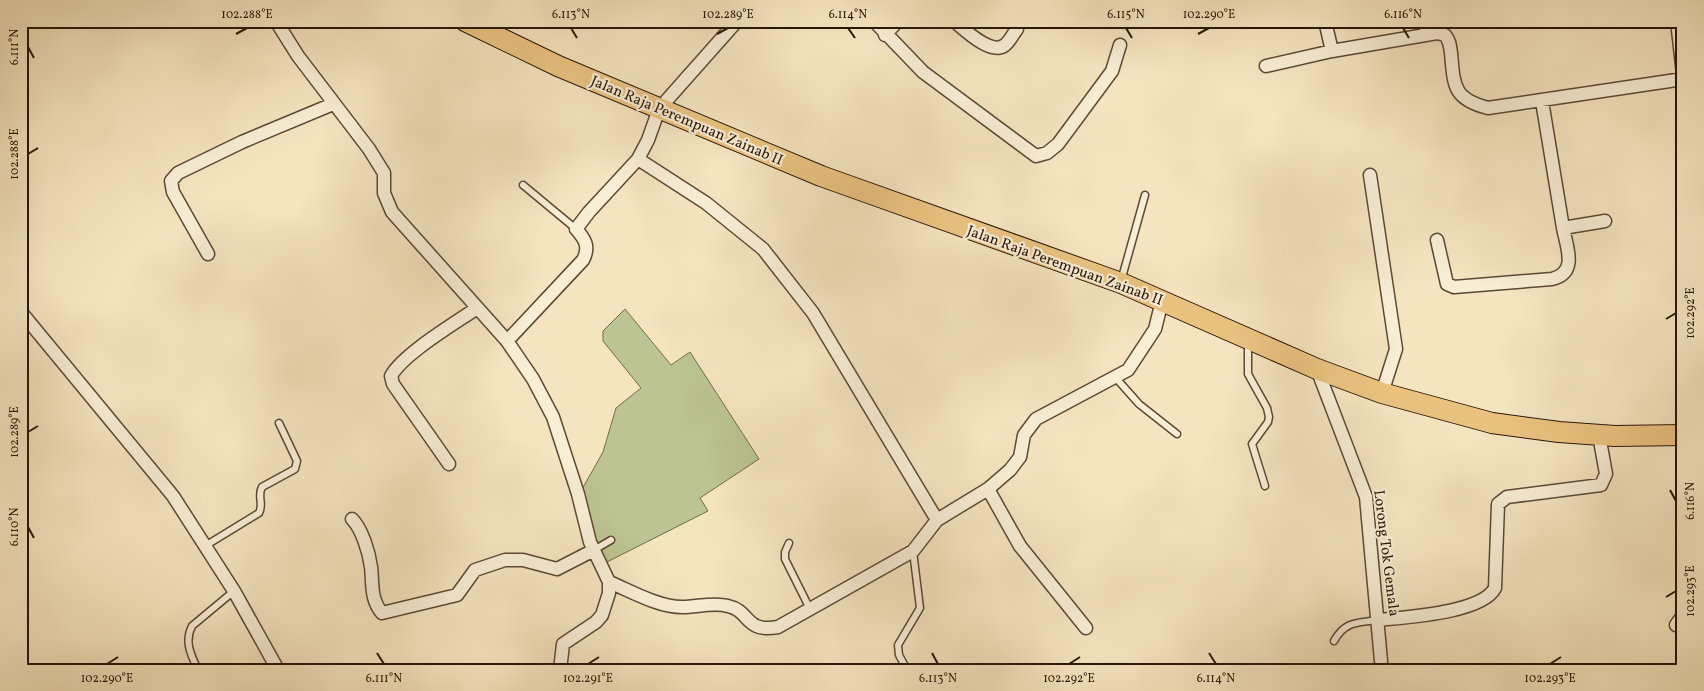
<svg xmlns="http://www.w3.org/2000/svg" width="1704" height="691" viewBox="0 0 1704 691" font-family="Vollkorn,serif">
<rect width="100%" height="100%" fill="#f4e4bf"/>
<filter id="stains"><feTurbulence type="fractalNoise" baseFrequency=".004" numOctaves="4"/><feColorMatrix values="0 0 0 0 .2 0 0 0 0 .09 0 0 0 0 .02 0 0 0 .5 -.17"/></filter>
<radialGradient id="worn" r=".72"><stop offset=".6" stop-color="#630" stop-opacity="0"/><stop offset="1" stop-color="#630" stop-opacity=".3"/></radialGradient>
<!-- green -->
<path fill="#bbc492" stroke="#726c4c" d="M625 309 671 365 690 352 759 459 700 498 708 511 605 563 597 549 581 491 603 452 616 408 641 388 603 341V331Z"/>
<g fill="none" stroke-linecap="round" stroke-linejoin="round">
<!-- service casing -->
<g stroke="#5c4935" stroke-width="9">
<path id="service" d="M1420 21 1426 35
M523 185 576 229
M1121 281 1145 195
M1248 342V374L1267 408 1269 417 1268 422 1252 444 1265 486
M1115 377 1139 404 1177 434
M789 543 785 552V559L810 609
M205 546 259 513C264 504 257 496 262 487L295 469 297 461 279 423
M594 550 611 540
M1334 641C1345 621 1357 623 1378 620
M198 670C191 655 184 642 192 626L234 591
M907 670 899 655 898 645 920 608 913 551"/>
</g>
<!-- minor casing -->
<g stroke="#5c4935" stroke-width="15">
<path id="minor" d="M276 21 298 56 369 149 384 173V193L392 212 507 341 533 379 553 417 578 494 590 542 609 582V593L602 615 596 622 563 644 560 670
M874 21 923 72 1036 156 1047 153 1058 144 1112 71 1120 45
M954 21C965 30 991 56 1005 45 1010 41 1013 34 1017 29
M1325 21 1332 51
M1677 21 1683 74
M885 35 898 21
M1266 66 1332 51 1437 33 1445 35C1450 41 1450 46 1451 53 1454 86 1453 99 1488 108L1683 79
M1542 101 1563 228 1605 221
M638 159 706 203 763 249 813 313 937 520
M1370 175 1396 349 1382 393
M1437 240 1447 284 1454 287 1552 279C1578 273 1567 248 1563 228
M208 254 173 192 171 181 178 173 242 142 333 104
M21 312 173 496 234 591 278 670
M507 341 583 260C590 247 585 239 576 229L589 212 638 159 648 140 659 109 737 21
M1317 369 1366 497 1381 661
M449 464 393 384 391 376C403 354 454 324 477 308
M988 489 1020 546 1086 628
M352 519C362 529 369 552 371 567 373 583 370 599 382 613L457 595 475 570 505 560H523L557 569 594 550
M609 582C631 591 658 607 682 607 697 607 714 602 728 606 751 611 744 633 778 627L913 551 937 520 988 489 1010 470 1020 457 1024 435 1036 419 1128 370 1155 329 1162 301
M1379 620C1406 617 1482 613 1495 588L1498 504 1507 497 1601 485 1606 474 1599 435
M1676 625 1683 615"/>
</g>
<!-- primary casing -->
<g stroke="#291507" stroke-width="22">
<path id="primary" d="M465 21 558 66 821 176 1121 283 1317 369 1382 393 1492 423 1559 432 1615 436 1683 435"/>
</g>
<!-- service -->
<use href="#service" stroke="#f8edd5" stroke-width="6"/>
<!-- minor -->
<use href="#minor" stroke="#f8edd5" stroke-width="12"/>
<!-- primary -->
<use href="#primary" stroke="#eac280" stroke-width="20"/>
</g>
<!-- ticks -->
<path fill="none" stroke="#291507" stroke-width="2" d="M571 28 577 38M848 28 855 38M1126 28 1132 38M1403 28 1409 38M236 34 247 28M717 34 728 28M1198 34 1209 28M28 47 34 58M28 154 38 148M1666 319 1676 313M28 432 38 426M1670 490 1676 501M28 527 34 538M1666 597 1676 591M377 653 384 664M932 653 938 664M1209 653 1216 664M107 664 118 657M588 664 599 657M1069 664 1080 657M1550 664 1561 657"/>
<g text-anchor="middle" stroke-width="4.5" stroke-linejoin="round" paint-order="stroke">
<!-- street labels -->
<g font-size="15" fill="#291507" stroke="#f8edd5">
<text transform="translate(687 120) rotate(23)" y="5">Jalan Raja Perempuan Zainab II</text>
<text transform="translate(1065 265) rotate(20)" y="5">Jalan Raja Perempuan Zainab II</text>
<text transform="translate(1387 553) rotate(83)" y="5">Lorong Tok Gemala</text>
</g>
</g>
<!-- margin -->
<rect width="1704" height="691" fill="none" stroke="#f4e4bf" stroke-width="55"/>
<rect x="28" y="28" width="1648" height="636" fill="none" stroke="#291507" stroke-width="2"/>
<g font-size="12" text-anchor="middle" fill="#291507">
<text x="247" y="18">102.288°E</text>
<text x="571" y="18">6.113°N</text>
<text x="728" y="18">102.289°E</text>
<text x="848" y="18">6.114°N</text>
<text x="1126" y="18">6.115°N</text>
<text x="1209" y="18">102.290°E</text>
<text x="1403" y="18">6.116°N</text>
<text transform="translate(14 47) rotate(-90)" y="4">6.111°N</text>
<text transform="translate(14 154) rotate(-90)" y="4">102.288°E</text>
<text transform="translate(1690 313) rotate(-90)" y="4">102.292°E</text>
<text transform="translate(14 432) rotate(-90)" y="4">102.289°E</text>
<text transform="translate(1690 501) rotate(-90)" y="4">6.116°N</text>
<text transform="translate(14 527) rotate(-90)" y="4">6.110°N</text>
<text transform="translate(1690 591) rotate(-90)" y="4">102.293°E</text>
<text x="107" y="682">102.290°E</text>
<text x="384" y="682">6.111°N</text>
<text x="588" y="682">102.291°E</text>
<text x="938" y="682">6.113°N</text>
<text x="1069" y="682">102.292°E</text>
<text x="1216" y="682">6.114°N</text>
<text x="1550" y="682">102.293°E</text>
</g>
<rect width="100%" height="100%" filter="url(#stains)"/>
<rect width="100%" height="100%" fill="url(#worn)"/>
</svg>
